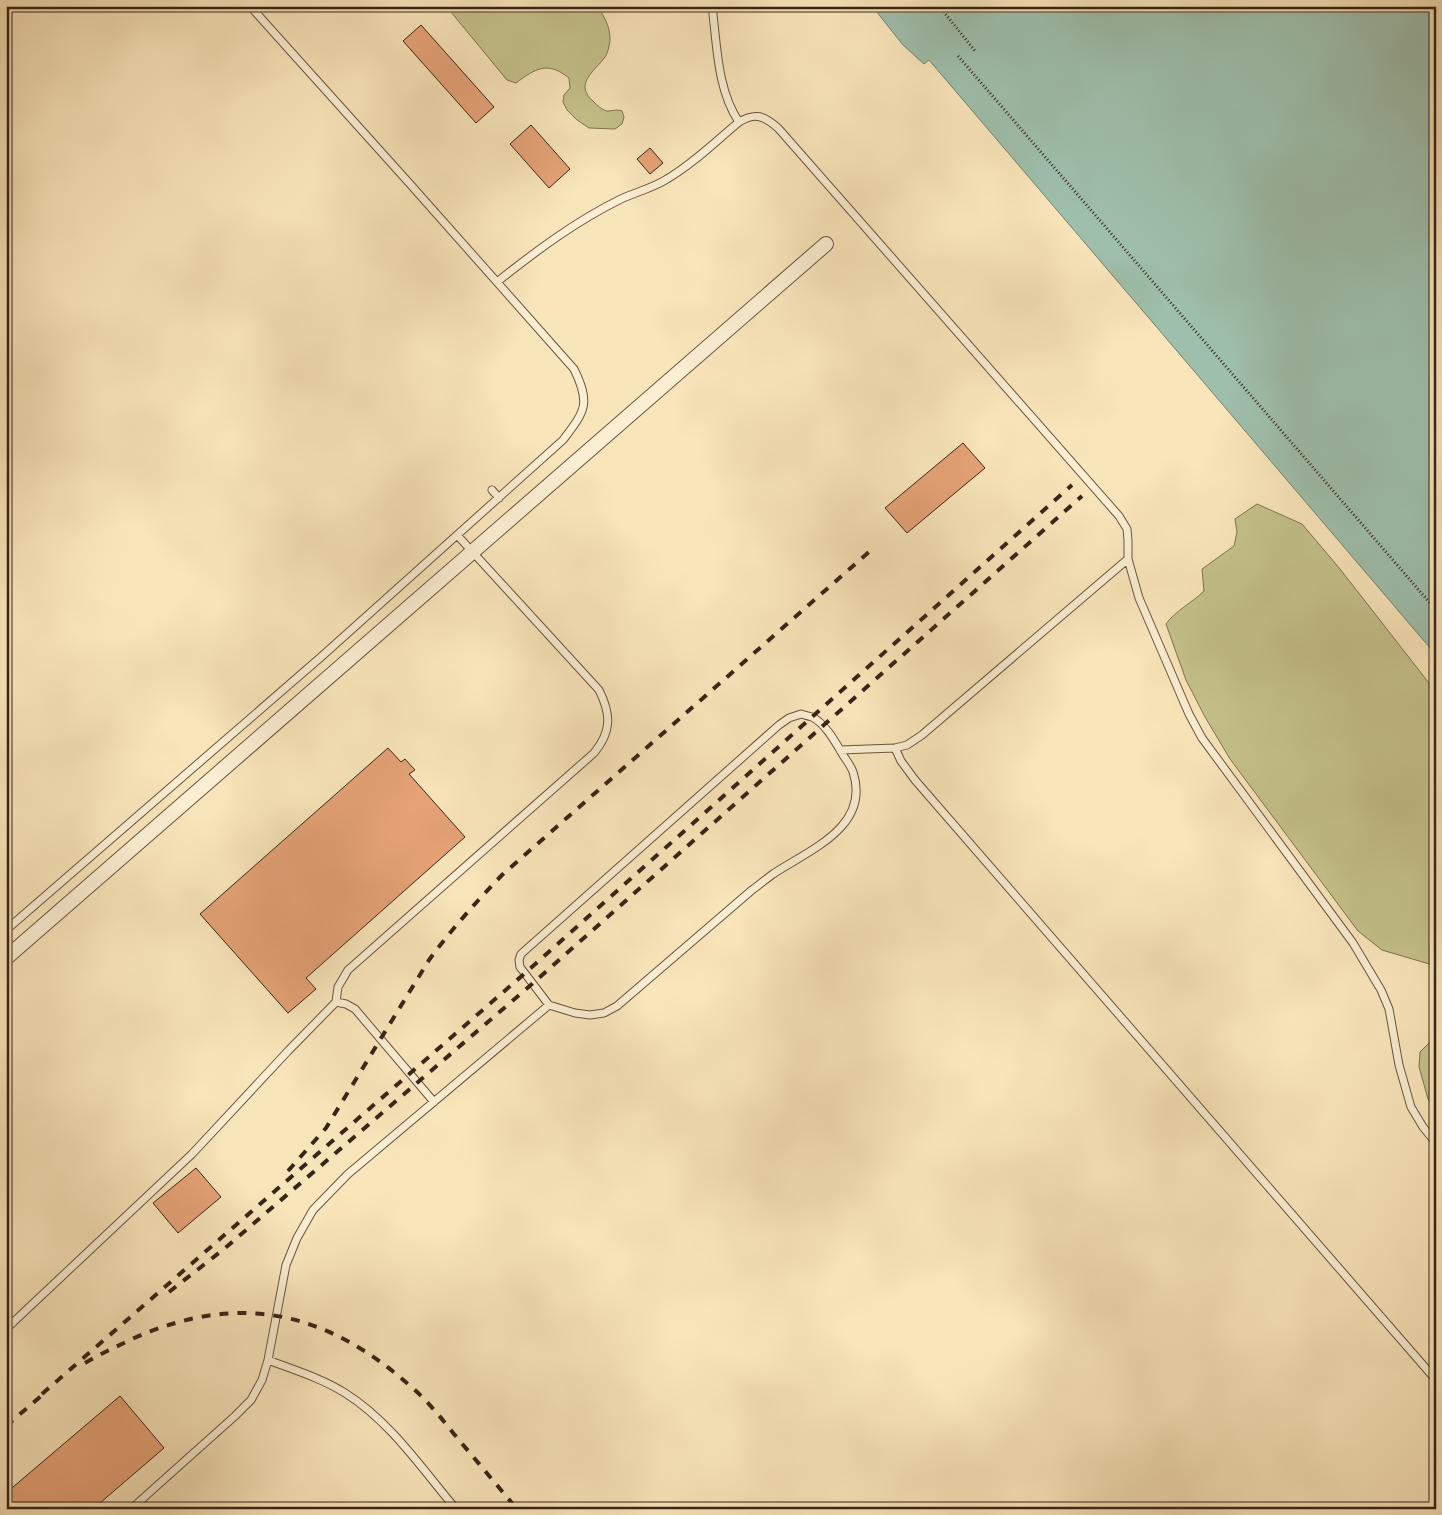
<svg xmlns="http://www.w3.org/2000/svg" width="1442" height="1515" viewBox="0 0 1442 1515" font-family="Alegreya,serif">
<rect width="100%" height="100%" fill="#f9e5ba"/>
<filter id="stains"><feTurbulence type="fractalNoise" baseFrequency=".004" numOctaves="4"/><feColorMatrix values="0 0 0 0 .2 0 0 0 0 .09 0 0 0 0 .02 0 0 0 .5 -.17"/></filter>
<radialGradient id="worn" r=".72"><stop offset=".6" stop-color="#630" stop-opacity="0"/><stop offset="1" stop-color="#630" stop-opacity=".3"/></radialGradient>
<!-- green -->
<path fill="#c5c28b" stroke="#7e7352" d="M446 6H597C604 16 610 26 610 39 610 43 608 53 605 57 594 72 573 84 594 102 597 105 602 110 607 111 613 111 616 109 622 111L624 117 622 124 615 129 589 128 577 120 567 110 563 102 564 95 570 88 569 78C548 61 536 68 516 83L507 80Z
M1257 504 1302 524 1340 569 1436 692V966L1382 950 1358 931 1230 759 1205 717 1186 680 1166 624C1176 610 1192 603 1204 591L1202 569 1234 546 1237 532 1235 519Z
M1436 1019V1110L1428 1099 1419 1067 1420 1052 1434 1038Z"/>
<!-- water -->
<path fill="#9ebfac" stroke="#758171" d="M872 6H1436V655L929 60 924 64 903 45Z"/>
<!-- building -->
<path fill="#e6a377" stroke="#382418" d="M421 25 494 107 476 123 403 41Z
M531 125 570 169 549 188 510 144Z
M650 148 663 163 650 174 637 159Z
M963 443 985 468 907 533 885 508Z
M388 748 401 762 405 759 415 770 409 774 465 837 306 978 316 989 288 1013 200 914Z
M196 1168 221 1197 178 1233 153 1203Z
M120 1396 164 1448 93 1509H6V1493Z"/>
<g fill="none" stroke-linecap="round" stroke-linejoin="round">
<!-- lane casing -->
<g stroke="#685440" stroke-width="9">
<path id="lane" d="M712 6C717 44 717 90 739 122
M497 282C536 251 576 221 621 199 636 192 653 188 667 179 693 164 716 141 739 122 756 112 764 116 778 128L1119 516 1127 529 1128 541V559L1139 598 1189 714 1202 738 1353 943 1381 990 1389 1009 1399 1065 1411 1107 1423 1127 1436 1143
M492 490 499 498
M801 714C804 715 808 716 812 717 825 723 836 743 843 755 846 760 851 766 853 772 871 827 809 850 773 874 766 879 759 885 752 890L617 1006 604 1013 590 1015 575 1013 549 1005 520 967 519 960 521 954 779 725 789 718Z
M895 748 901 761 915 780 1436 1380
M840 750 895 748 907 745 922 735 1128 559
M6 930 321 657 563 440C585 411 591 404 574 369L410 184 250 6
M336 1002 346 1004 355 1009 434 1102
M6 1329 192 1154 288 1051 336 1002 338 987 348 970 594 753C612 731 611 714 599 690L457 535
M268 1360C294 1370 321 1378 345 1393 390 1421 422 1469 456 1509
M131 1509 235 1416 251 1400 262 1380 268 1360 286 1265 297 1238 313 1210 348 1174 549 1005
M1433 1509 1436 1506"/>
</g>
<!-- street casing -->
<g stroke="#685440" stroke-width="16">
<path id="street" d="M6 958 826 244"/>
</g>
<!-- path -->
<path stroke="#382418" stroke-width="3" stroke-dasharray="1 2.5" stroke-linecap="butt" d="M939 6 975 51
M958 56 1436 610"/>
<!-- lane -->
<use href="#lane" stroke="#fbeed2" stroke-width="7"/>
<!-- street -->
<use href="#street" stroke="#fbeed2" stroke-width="14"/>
<!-- rail -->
<path stroke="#382418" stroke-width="4" stroke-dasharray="9 9" stroke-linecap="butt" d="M288 1171 326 1128 429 960C451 930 476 902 502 875L870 551
M169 1292 224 1249 532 984 1082 496
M85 1363C100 1354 116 1347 132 1339 242 1290 329 1312 416 1391 430 1404 442 1419 454 1434 475 1459 496 1484 517 1509
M42 1394 524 974 1072 485
M6 1426 47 1391"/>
</g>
<!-- margin -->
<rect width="1442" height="1515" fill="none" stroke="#f9e5ba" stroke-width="25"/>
<rect x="8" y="8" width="1427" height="1500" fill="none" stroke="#382418" stroke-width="2.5"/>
<rect x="12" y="12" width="1417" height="1490" fill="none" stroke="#382418"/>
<rect width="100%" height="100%" filter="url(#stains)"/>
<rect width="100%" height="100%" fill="url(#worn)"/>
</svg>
